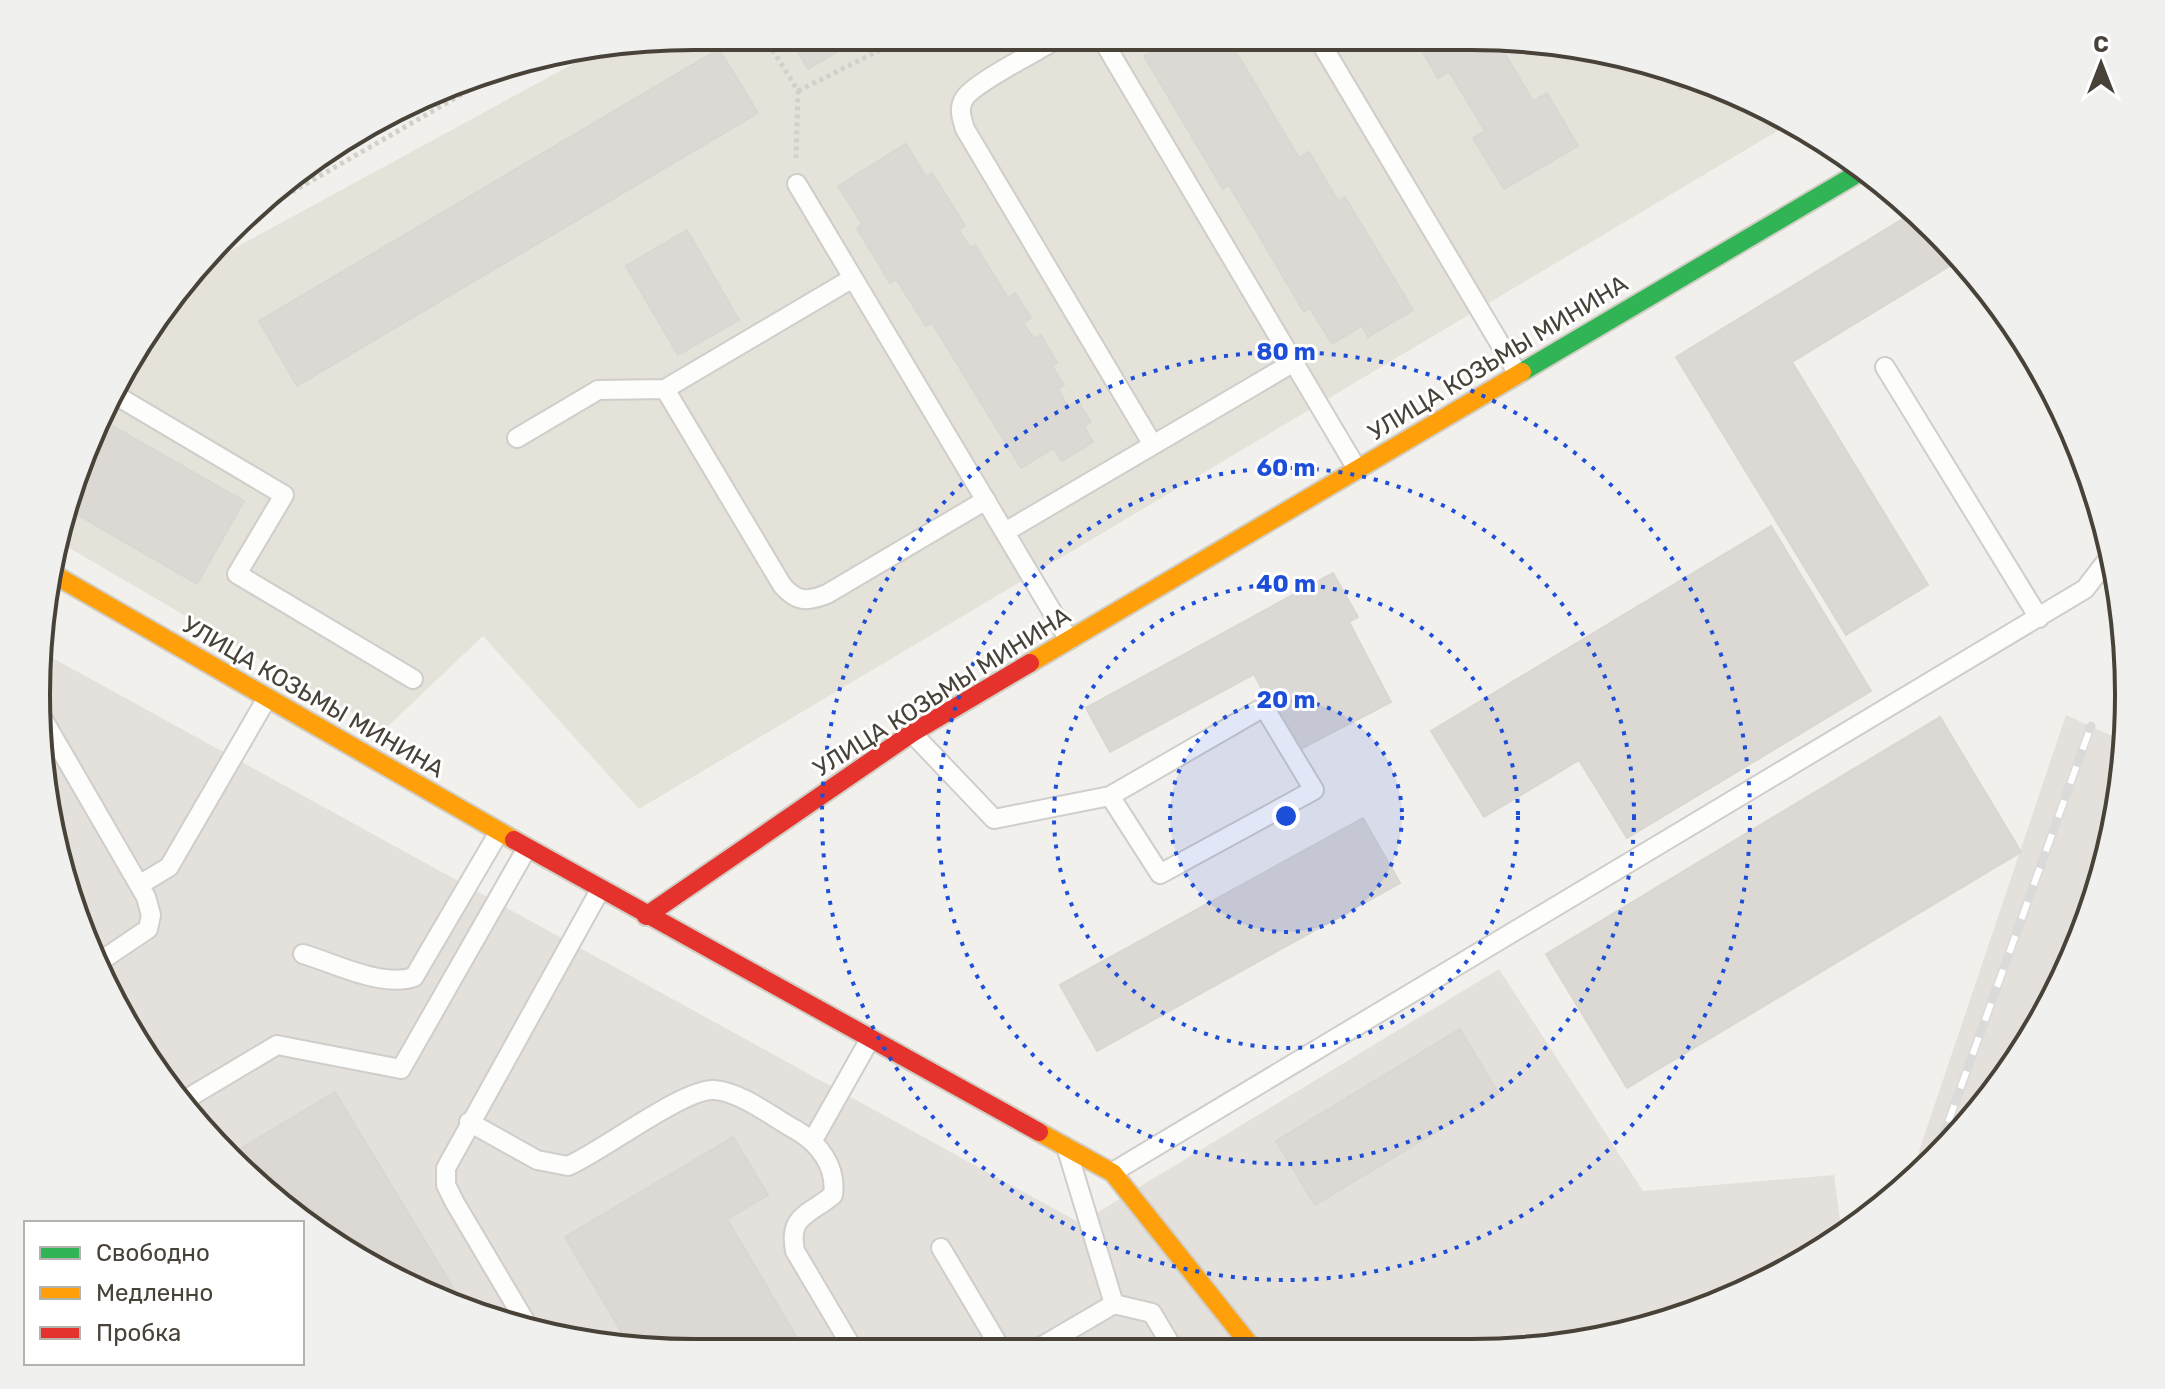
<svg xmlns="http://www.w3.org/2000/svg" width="2165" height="1389" viewBox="0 0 2165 1389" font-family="Rubik,sans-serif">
<rect width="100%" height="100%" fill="#f2f0ec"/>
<!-- residential -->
<path fill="#e5e2da" d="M695 36 1557 42 1723 86 1786 126 639 809 483 636 383 731 59 542 71 482 172 293 200 267 595 52Z"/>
<!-- industrial -->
<path fill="#e4e0dc" d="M38 650 1080 1223 1499 969 1643 1191 1834 1175 1842 1235 1761 1285 1641 1331 1513 1352 609 1347 442 1303 261 1190 147 1060 58 864Z
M2066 715 2125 742 2123 780 2094 906 2041 1023 1966 1128 1909 1181Z"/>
<!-- building -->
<path fill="#dcd9d4" stroke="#dad7d2" stroke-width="2" d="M790 37H862L808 69Z
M1151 39 1229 40 1299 158 1309 152 1338 201 1345 197 1413 310 1368 337 1362 326 1332 344 1310 308 1304 312 1229 185 1223 189 1144 56 1157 49Z
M1416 41H1507L1500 45 1533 101 1547 93 1578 146 1504 189 1473 138 1485 131 1449 71 1438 78Z
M719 49 758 113 297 386 259 321Z
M1670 72 1698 80 1680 90Z
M906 144 926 177 932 173 965 226 959 230 970 248 975 245 1008 298 1015 293 1031 318 1023 323 1034 339 1041 335 1057 363 1052 366 1064 385 1058 389 1068 407 1078 401 1091 422 1084 426 1093 442 1062 461 1054 448 1021 468 932 323 926 326 896 279 890 283 857 228 862 224 838 186Z
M1916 211 1961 259 1792 362 1928 585 1846 635 1676 357Z
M687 230 739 320 678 355 626 266Z
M104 421 244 501 197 584 66 508 71 482Z
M1771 526 1871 691 1627 838 1579 760 1484 817 1431 731Z
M1333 573 1358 617 1349 622 1391 702 1295 752 1254 674 1110 752 1086 708Z
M1940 717 2021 852 1627 1088 1546 954Z
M1363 818 1400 883 1097 1051 1060 985Z
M1460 1029 1499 1094 1315 1205 1276 1141Z
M335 1092 466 1309 442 1303 261 1190 230 1155Z
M733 1137 768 1195 727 1219 803 1348H631L565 1237Z"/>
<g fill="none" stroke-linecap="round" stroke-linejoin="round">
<!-- lane casing -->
<g stroke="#d0ceca" stroke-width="22">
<path id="lane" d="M1059 38C1040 50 973 83 964 99 958 109 962 119 965 129L1153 445
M1102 39 1357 469
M1319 40 1518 374
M797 184 1069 640
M853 278 665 389 782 585C796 602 807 602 827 594L986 500
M1885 367 2039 618
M117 396 284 495 237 574 413 679
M517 438 598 390 665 389
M1005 532 1294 362
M44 721 146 897 151 915 148 929 102 960
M912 733 994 819 1110 796 1160 874 1314 790 1264 707 1110 796
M139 885 169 867 267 698
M303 954C334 963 382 988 414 977L499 832
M183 1101 277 1045 401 1069 527 848
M469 1122 537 1160 568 1166C601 1152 684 1088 714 1090 742 1092 772 1117 796 1130 819 1143 837 1167 833 1195 809 1215 788 1215 795 1251L853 1349
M813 1140 870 1039
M1068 1153 1114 1304
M1113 1172 2085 589 2112 554
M941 1248 1001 1349
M528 1326 455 1203 446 1185V1168L600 890
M1037 1349 1114 1304 1152 1313 1174 1350"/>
</g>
<!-- fast casing -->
<g stroke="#d0cdc3" stroke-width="22">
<path id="fast" d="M1522 372 1860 172"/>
</g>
<!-- slow casing -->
<g stroke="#d0cdc3" stroke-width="22">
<path id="slow" d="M53 574 514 840
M1030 663 1522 372
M1039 1132 1113 1173 1254 1350"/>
</g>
<!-- jam casing -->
<g stroke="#d0cdc3" stroke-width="22">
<path id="jam" d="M514 840 1039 1132
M646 916 912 733 1030 663"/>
</g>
<!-- path -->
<path stroke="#d2d0cb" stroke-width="5" stroke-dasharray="4 4" stroke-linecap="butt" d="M764 36 798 91 796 158
M798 91 906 37
M264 208 511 66"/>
<!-- lane -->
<use href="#lane" stroke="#fdfdfc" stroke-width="18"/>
<!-- fast -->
<use href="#fast" stroke="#30b455" stroke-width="18"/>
<!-- slow -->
<use href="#slow" stroke="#ff9f0a" stroke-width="18"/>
<!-- jam -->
<use href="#jam" stroke="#e5322d" stroke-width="18"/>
<!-- rail casing -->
<g stroke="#dadad9" stroke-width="9">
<path id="rail" d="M1936 1156 2091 726"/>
</g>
<!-- rail -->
<use href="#rail" stroke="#fff" stroke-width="6" stroke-dasharray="18" stroke-linecap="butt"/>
</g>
<!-- distance rings -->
<circle cx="1286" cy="816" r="116" fill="#1d4ed8" fill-opacity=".12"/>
<g fill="none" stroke="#1d4ed8" stroke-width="4" stroke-dasharray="4 8">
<circle cx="1286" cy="816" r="116"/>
<circle cx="1286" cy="816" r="232"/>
<circle cx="1286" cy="816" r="348"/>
<circle cx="1286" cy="816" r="464"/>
</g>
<g text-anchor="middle" stroke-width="6" stroke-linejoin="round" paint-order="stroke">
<!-- street labels -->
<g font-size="24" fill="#484238" stroke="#fff">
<text transform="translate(1498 358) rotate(-31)" y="8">УЛИЦА КОЗЬМЫ МИНИНА</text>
<text transform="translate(942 692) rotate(-32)" y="8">УЛИЦА КОЗЬМЫ МИНИНА</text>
<text transform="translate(313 697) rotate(30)" y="8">УЛИЦА КОЗЬМЫ МИНИНА</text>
</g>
</g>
<!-- crop -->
<path d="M0 0H2165V1389H0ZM694 50H1471A644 644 0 0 1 2115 694V695A644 644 0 0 1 1471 1339H694A644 644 0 0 1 50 695V694A644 644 0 0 1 694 50Z" fill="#f0f0ef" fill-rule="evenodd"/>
<path fill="none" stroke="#484238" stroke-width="4" d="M694 50H1471A644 644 0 0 1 2115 694V695A644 644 0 0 1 1471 1339H694A644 644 0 0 1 50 695V694A644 644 0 0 1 694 50Z"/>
<circle cx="1286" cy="816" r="12" fill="#1d4ed8" stroke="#fff" stroke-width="4"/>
<g font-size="24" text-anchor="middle" font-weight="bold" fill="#1d4ed8" stroke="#fff" stroke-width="6" stroke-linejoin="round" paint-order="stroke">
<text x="1286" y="360">80 m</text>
<text x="1286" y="476">60 m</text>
<text x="1286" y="592">40 m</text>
<text x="1286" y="708">20 m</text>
</g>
<!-- legend -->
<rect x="24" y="1221" width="280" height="144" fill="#ffffff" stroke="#b6b3af" stroke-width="2"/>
<rect x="40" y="1247" width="40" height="12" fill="#30b455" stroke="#b6b3af" stroke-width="2"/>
<text x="96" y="1261" font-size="24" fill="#484238">Свободно</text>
<rect x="40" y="1287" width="40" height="12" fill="#ff9f0a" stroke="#b6b3af" stroke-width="2"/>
<text x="96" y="1301" font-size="24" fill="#484238">Медленно</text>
<rect x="40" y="1327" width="40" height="12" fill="#e5322d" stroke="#b6b3af" stroke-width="2"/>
<text x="96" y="1341" font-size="24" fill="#484238">Пробка</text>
<!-- north arrow -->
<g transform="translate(2101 64)" stroke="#ffffff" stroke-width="6" paint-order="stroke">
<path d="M0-6L14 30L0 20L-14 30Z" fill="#484238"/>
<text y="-12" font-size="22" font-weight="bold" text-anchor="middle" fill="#484238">С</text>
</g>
</svg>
